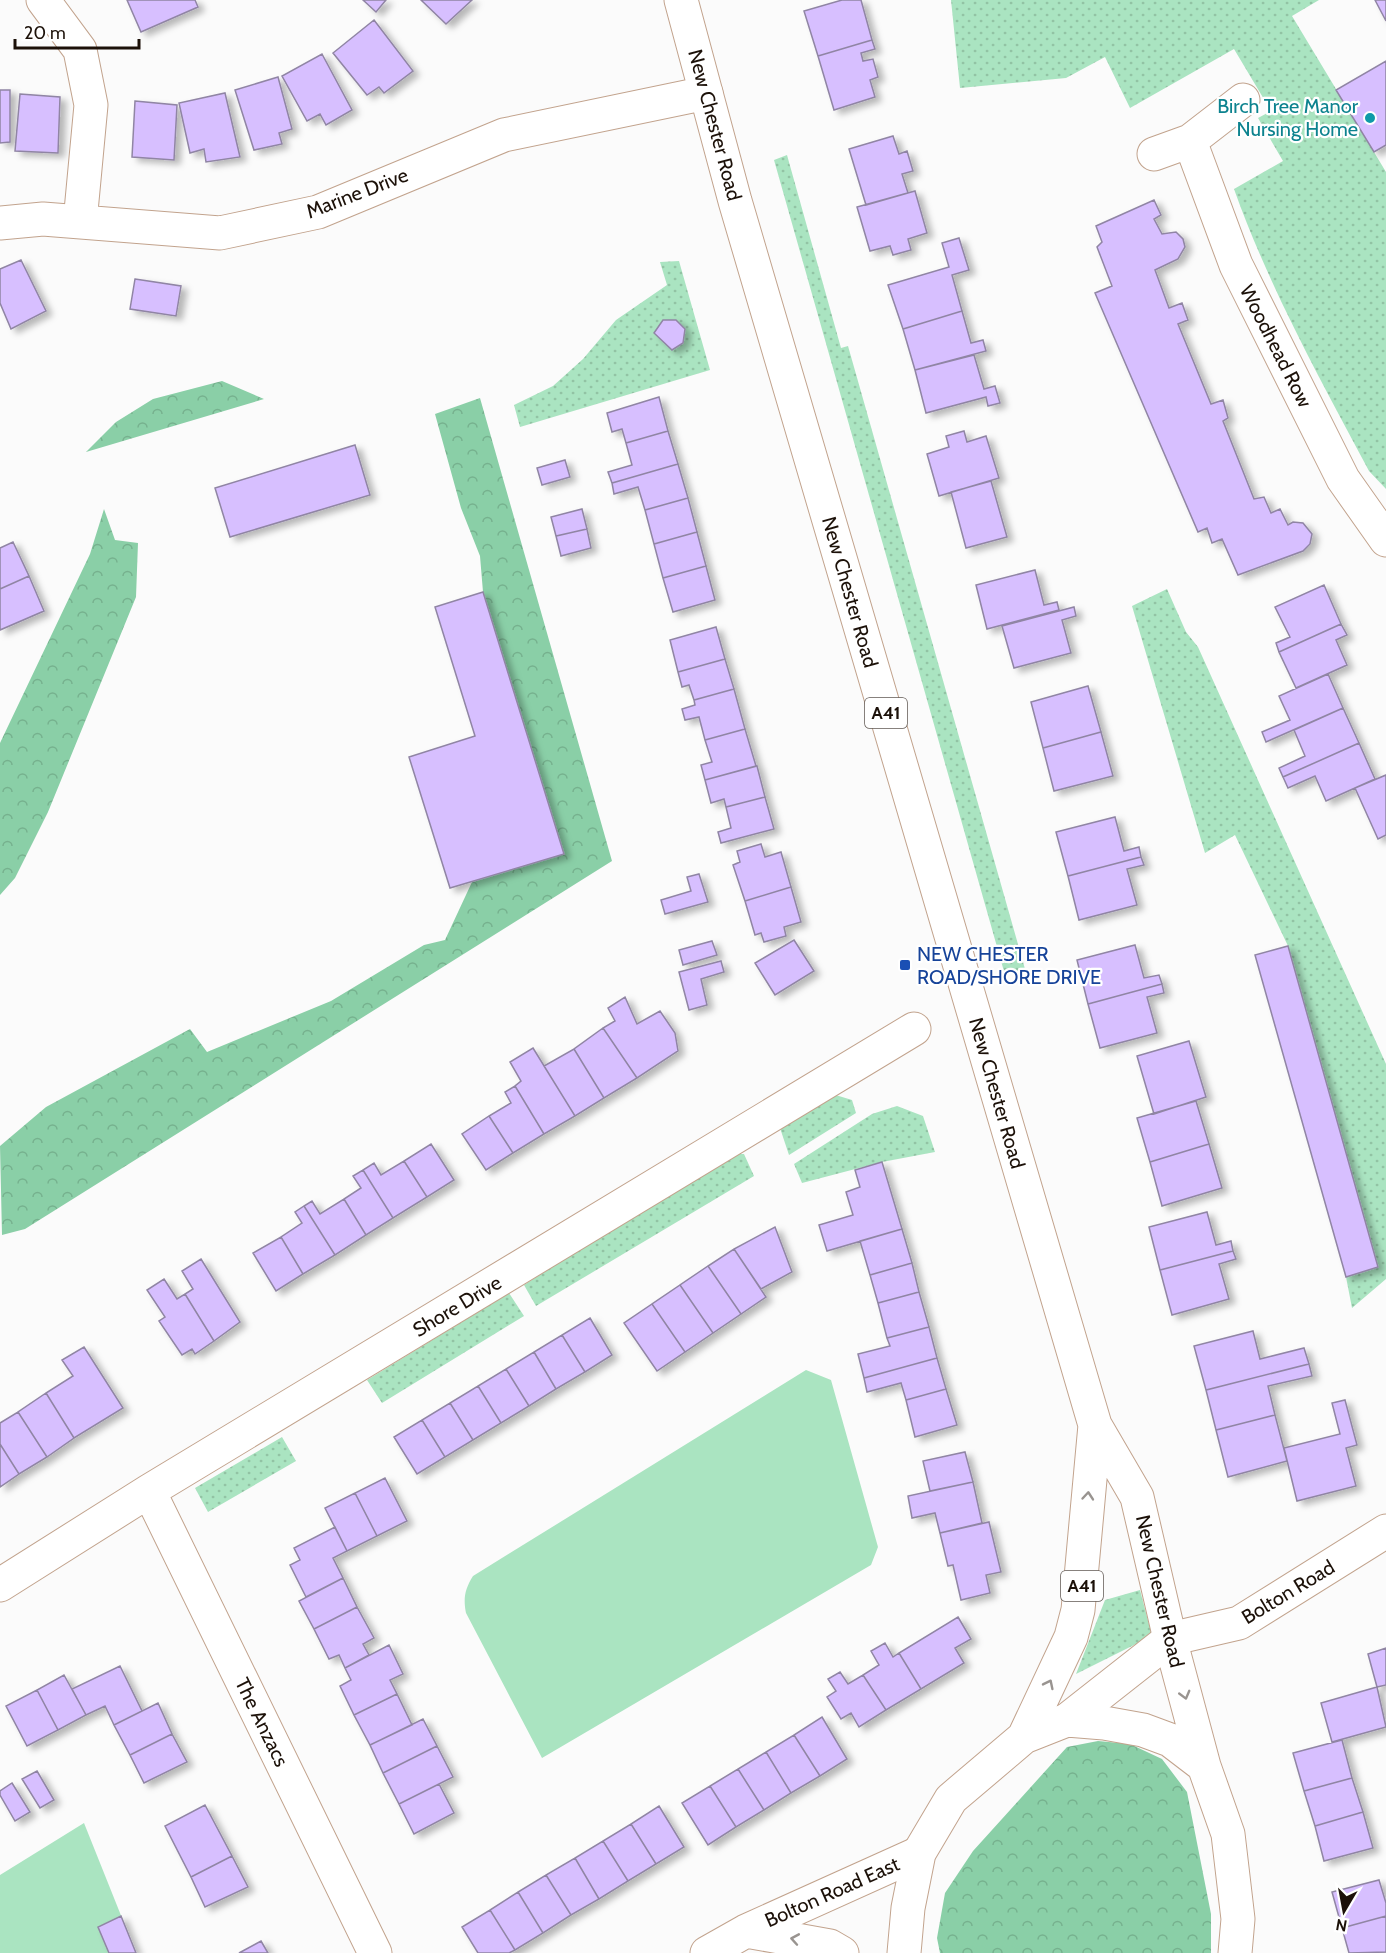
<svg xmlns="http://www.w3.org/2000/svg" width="1386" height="1953" viewBox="0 0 1386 1953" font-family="Cabin,sans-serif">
<defs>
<pattern id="grass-dots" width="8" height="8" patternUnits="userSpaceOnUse" patternTransform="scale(1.5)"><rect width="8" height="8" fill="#aae4c1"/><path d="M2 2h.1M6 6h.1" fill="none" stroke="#92c3a4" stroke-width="1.8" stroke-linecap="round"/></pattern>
<pattern id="forest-crowns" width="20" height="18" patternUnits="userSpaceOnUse" patternTransform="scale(1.5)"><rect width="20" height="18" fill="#8acfa7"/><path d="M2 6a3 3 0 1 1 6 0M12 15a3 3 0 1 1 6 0" fill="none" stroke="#76b18e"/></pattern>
<filter id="shadow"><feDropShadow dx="6" dy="4" stdDeviation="3" flood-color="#0004"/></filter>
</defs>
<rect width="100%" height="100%" fill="#fbfbfb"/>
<!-- grass -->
<path fill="url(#grass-dots)" d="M951 0H1319L1292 16 1386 172V489L1369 471C1320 379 1269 287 1234 189L1283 161 1258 118 1271 111 1234 49 1130 108 1105 57 1066 78 960 88Z
M787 155 841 348 848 346 1025 969 1005 975 774 160Z
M679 261 710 370 520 427 514 405 553 386 583 359 616 320 667 285 660 262Z
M1167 589 1186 632 1198 647 1386 1064V1279L1352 1308 1346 1277 1378 1267 1288 946 1235 835 1205 853 1132 606Z
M829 1093 852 1100 856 1113 789 1155 779 1125Z
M897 1106 923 1116 935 1152 882 1162 802 1183 794 1164 872 1114Z
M728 1154H744L754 1176 536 1306 524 1285Z
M509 1293 524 1316 382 1403 367 1380Z
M282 1437 296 1461 208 1512 195 1488Z
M1140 1590 1152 1636 1076 1674 1105 1600Z"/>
<!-- forest -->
<path fill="url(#forest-crowns)" d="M222 381 264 399 86 452 116 422 153 399Z
M480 398 612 861 25 1229 2 1235 0 1146 46 1107 190 1029 207 1052 331 1001 424 945 445 940 472 882 564 854 483 592 480 556 461 508 435 414Z
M104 509 115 540 138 543 136 597 48 812 15 878 0 895V743L90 554Z
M1098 1741 1130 1744 1162 1759 1187 1792 1211 1914V1953H940L937 1938 945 1893 973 1851 1067 1747Z"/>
<!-- green -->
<path fill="#aae4c1" d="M806 1370 831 1380 878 1547 871 1565 542 1758 466 1613C463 1598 465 1589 473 1576Z
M84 1823 136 1953H0V1875Z"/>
<!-- building -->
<path fill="#d7bfff" stroke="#9085a4" stroke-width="1.5" filter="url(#shadow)" d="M127 0H195L198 7 141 32Z
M363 0H386L376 12Z
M421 0H472L446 24Z
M842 0H861L872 40 818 56 804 11Z
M1375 0H1386V21Z
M374 20 413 71 384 93 379 87 367 95 333 53Z
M872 40 875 49 861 53 863 61 873 59 878 77 870 80 875 97 834 110 818 56Z
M322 54 352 110 326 125 320 114 307 121 282 76Z
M1386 61V145L1374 152 1336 90Z
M278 77 292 129 279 133 282 144 254 150 235 90Z
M0 90H10V142L0 143Z
M225 93 240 157 206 162 204 149 190 153 179 103Z
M20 94 60 97 58 153 15 151Z
M135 101 177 105 174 160 132 157Z
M893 136 899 154 907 151 913 171 902 174 908 193 866 205 849 149Z
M915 191 927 233 908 239 911 250 893 255 890 246 870 251 857 207Z
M1154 200 1161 215 1154 219 1162 234 1176 232 1183 239 1185 247 1178 259 1155 270 1169 308 1182 303 1188 320 1178 324 1211 404 1223 400 1228 418 1223 421 1254 499 1264 497 1271 513 1280 509 1288 525 1293 522 1303 523 1312 534 1310 544 1303 551 1238 575 1222 539 1212 543 1207 528 1198 532 1095 293 1112 286 1097 247 1102 242 1096 226Z
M959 238 969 270 952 275 962 311 903 329 888 285 949 267 942 243Z
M21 260 46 311 11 329 0 303V269Z
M135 279 181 286 176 316 130 309Z
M962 311 971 343 983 340 986 351 915 370 903 329Z
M663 320H676L685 329 683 343 672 350 654 333Z
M974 355 984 389 995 386 1000 403 988 406 986 397 926 413 915 370Z
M659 397 668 431 626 443 622 429 612 432 607 413Z
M668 431 678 464 612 483 608 472 632 465 626 443Z
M964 431 967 442 986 436 999 478 939 496 927 454 949 447 946 436Z
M355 445 370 495 230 537 215 488Z
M565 460 570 477 542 485 537 468Z
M678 464 688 498 645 510 638 487 614 494 612 483Z
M991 481 1007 537 966 548 951 492Z
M688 498 697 532 654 544 645 510Z
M582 509 587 529 556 536 551 517Z
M587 529 591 548 561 556 556 536Z
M697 532 706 566 663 578 654 544Z
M13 542 29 576 0 589V548Z
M706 566 715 600 673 612 663 578Z
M1035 570 1044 605 1057 602 1059 610 987 629 976 585Z
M29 576 44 611 0 630V589Z
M1324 585 1341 624 1279 652 1276 643 1290 637 1275 607Z
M483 592 564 854 450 888 409 757 475 736 435 607Z
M1074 607 1076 616 1062 620 1071 653 1014 668 1002 626Z
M1341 624 1347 635 1336 640 1347 665 1296 688 1279 652Z
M716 627 725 659 678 672 670 640Z
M725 659 734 689 694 700 689 685 682 687 678 672Z
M1328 674 1343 708 1266 742 1262 732 1290 720 1279 696Z
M1088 686 1101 732 1043 748 1031 702Z
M734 689 745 729 705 740 699 717 685 720 682 709 695 705 694 700Z
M1343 708 1359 743 1283 777 1279 768 1305 756 1294 730Z
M745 729 756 766 705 780 701 765 712 762 705 740Z
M1101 732 1113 776 1054 791 1043 748Z
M1359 743 1375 779 1326 801 1315 776 1288 788 1283 777Z
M757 766 765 797 726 807 724 799 711 803 705 780Z
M1386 775V835L1378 839 1355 788Z
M765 797 774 829 721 843 718 832 731 828 726 807Z
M1115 817 1124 851 1139 847 1141 857 1068 876 1056 832Z
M761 844 765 857 781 852 791 887 745 901 733 865 740 862 737 851Z
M1141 857 1144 865 1127 869 1137 905 1079 920 1068 876Z
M699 874 708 902 665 914 661 900 691 891 687 877Z
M791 887 801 922 784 927 786 936 764 942 761 933 755 935 745 901Z
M794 940 814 971 775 995 755 963Z
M712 941 717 955 683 965 679 950Z
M1135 945 1144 978 1159 975 1162 984 1088 1004 1077 960Z
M1288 946 1378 1267 1346 1277 1255 955Z
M721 961 724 972 701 979 707 1005 689 1010 679 972Z
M1162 984 1164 993 1147 997 1157 1033 1100 1048 1088 1004Z
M625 997 637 1024 660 1011 675 1033 678 1051 637 1078 603 1028 615 1021 608 1008Z
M603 1028 637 1078 604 1098 574 1049Z
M1189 1041 1206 1097 1154 1114 1137 1056Z
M533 1048 575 1116 544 1134 515 1086 521 1081 510 1062Z
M574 1049 604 1098 575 1116 544 1066Z
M515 1086 544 1134 513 1153 489 1116 511 1103 505 1092Z
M1196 1101 1209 1144 1150 1162 1137 1118Z
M489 1116 513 1153 486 1170 462 1134Z
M431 1144 454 1180 427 1197 404 1161Z
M1209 1144 1222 1188 1162 1206 1150 1162Z
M404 1161 427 1197 393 1218 363 1170 374 1163 381 1175Z
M882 1162 902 1229 827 1251 819 1225 853 1215 846 1192 860 1187 855 1170Z
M363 1170 393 1218 366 1235 344 1199 361 1188 353 1176Z
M344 1199 366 1235 335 1255 304 1206 312 1201 320 1214Z
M304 1206 335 1255 303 1274 281 1237 302 1223 295 1212Z
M1207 1212 1216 1245 1231 1241 1233 1251 1160 1270 1149 1227Z
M775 1227 792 1272 761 1289 734 1249Z
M902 1229 912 1263 870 1275 860 1241Z
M281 1237 303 1274 276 1291 253 1253Z
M734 1249 766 1297 741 1314 708 1266Z
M1233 1251 1236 1259 1219 1264 1229 1299 1172 1315 1160 1270Z
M201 1259 240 1322 214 1341 185 1294 193 1289 182 1271Z
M912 1263 919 1292 878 1303 870 1275Z
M708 1266 741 1314 713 1333 680 1285Z
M164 1279 177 1299 185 1294 214 1341 195 1354 192 1349 182 1355 159 1321 165 1317 147 1290Z
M680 1285 713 1333 685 1352 652 1304Z
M919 1292 929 1327 887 1338 878 1303Z
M652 1304 685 1352 657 1371 624 1323Z
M590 1318 612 1355 585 1372 562 1335Z
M929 1327 937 1358 864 1378 858 1354 890 1346 887 1338Z
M1253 1331 1260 1359 1304 1348 1309 1364 1206 1390 1194 1346Z
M562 1335 585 1372 556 1389 534 1352Z
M84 1347 123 1408 74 1438 46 1393 73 1376 62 1360Z
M534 1352 556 1389 529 1406 506 1369Z
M937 1358 946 1389 906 1400 901 1383 867 1392 864 1378Z
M1309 1364 1312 1376 1268 1386 1275 1415 1216 1430 1206 1390Z
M506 1369 529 1406 501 1423 478 1386Z
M478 1386 501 1423 473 1440 450 1403Z
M946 1389 957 1425 915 1437 906 1400Z
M46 1393 74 1438 47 1457 18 1412Z
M1345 1400 1357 1445 1346 1448 1356 1486 1297 1501 1284 1448 1340 1434 1332 1403Z
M450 1403 473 1440 445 1457 422 1420Z
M18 1412 47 1457 19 1474 0 1444V1423Z
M1275 1415 1287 1461 1228 1477 1216 1430Z
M422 1420 445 1457 417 1474 394 1437Z
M0 1444 19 1474 0 1487Z
M965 1452 973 1482 930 1491 923 1461Z
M385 1478 407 1521 377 1536 355 1493Z
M973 1482 982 1523 940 1533 935 1513 912 1518 908 1496Z
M355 1493 377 1536 347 1551 325 1508Z
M989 1522 1001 1572 986 1575 990 1593 961 1600 953 1565 948 1566 940 1533Z
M335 1527 347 1551 333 1558 343 1578 306 1597 290 1565 300 1560 294 1548Z
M343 1578 357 1607 314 1629 299 1601Z
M357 1607 374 1638 363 1644 369 1655 345 1668 339 1655 329 1659 314 1629Z
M958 1617 971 1639 955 1648 964 1663 921 1689 899 1653Z
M885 1643 893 1657 899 1653 921 1689 886 1710 863 1675 879 1665 871 1651Z
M389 1645 403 1674 390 1680 397 1694 354 1715 340 1686 351 1680 345 1668Z
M1386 1648V1685L1377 1687 1368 1654Z
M120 1666 142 1711 114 1725 105 1706 86 1715 72 1689Z
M840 1672 848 1684 863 1675 886 1710 859 1727 851 1713 841 1719 827 1697 836 1691 828 1679Z
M64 1675 86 1715 58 1730 37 1690Z
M1377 1687 1386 1727 1332 1742 1321 1703Z
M37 1690 58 1730 27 1746 6 1706Z
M397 1694 412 1725 370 1745 354 1715Z
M158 1703 172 1734 130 1755 114 1725Z
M822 1717 847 1759 820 1776 794 1735Z
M423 1719 437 1746 383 1773 370 1745Z
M172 1734 187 1762 144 1783 130 1755Z
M794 1735 820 1776 791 1793 766 1752Z
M1342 1740 1352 1778 1304 1791 1293 1753Z
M437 1746 453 1777 399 1804 383 1773Z
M766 1752 791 1793 764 1810 738 1769Z
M738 1769 764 1810 736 1827 710 1786Z
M37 1771 54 1800 40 1808 22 1779Z
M1352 1778 1363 1812 1315 1826 1304 1791Z
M12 1783 30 1812 15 1821 0 1795V1791Z
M439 1784 454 1813 414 1834 399 1804Z
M710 1786 736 1827 708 1845 682 1803Z
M205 1805 232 1856 191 1877 165 1826Z
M659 1806 684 1847 656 1864 631 1824Z
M1363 1812 1373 1848 1324 1861 1315 1826Z
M631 1824 656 1864 628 1881 603 1841Z
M603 1841 628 1881 599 1899 575 1858Z
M232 1856 248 1887 205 1907 191 1877Z
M575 1858 599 1899 571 1915 546 1875Z
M546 1875 571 1915 543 1933 518 1892Z
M1379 1880 1386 1903V1916L1342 1928 1332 1892Z
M518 1892 543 1933 515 1950 490 1910Z
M490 1910 515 1950 509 1953H478L462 1927Z
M121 1916 136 1953H109L98 1927Z
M1386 1916V1952L1349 1953 1342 1928Z
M261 1941 268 1953H239Z"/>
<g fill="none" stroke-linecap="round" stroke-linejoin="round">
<!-- minor casing -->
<g stroke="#c2a38d" stroke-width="35">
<path id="minor" d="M43 0 80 50 91 105 80 222
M1190 141 1236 265 1343 479 1386 540
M1154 154 1190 141 1243 100
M0 223 43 219 220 233 318 212 504 135 706 93
M149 1491 375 1953
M0 1585 149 1491 914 1029
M1067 1720 1170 1639 1239 1623 1386 1531
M746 1931 830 1946 842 1953
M707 1953 746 1931 919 1853"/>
</g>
<!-- highway casing -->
<g stroke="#c2a38d" stroke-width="35">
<path id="highway" d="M681 0 735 201 1095 1425 1137 1497 1170 1639 1204 1766 1228 1834 1238 1919 1235 1953
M1024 1737 1071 1637 1078 1610 1095 1425
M904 1953 908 1908 919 1853 951 1799 1024 1737 1067 1720 1104 1723 1143 1730 1170 1740 1204 1766"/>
</g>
<!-- minor -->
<use href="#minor" stroke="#fff" stroke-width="33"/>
<!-- highway -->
<use href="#highway" stroke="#fff" stroke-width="33"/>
</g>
<!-- one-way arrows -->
<defs><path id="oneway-chevron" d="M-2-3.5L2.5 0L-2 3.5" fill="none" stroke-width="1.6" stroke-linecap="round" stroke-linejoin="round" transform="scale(1.5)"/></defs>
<g stroke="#999490">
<use href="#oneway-chevron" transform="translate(1088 1496) rotate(-85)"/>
<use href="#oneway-chevron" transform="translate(1049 1684) rotate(-64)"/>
<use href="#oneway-chevron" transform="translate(1185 1695) rotate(75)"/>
<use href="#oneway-chevron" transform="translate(795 1939) rotate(-170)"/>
</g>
<!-- markers -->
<circle fill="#0f9aa8" stroke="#fff" stroke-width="2" cx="1370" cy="118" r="6"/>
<rect fill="#1a4fb4" stroke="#fff" stroke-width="2" x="899" y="959" width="12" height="12" rx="3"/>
<g text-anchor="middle" stroke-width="4.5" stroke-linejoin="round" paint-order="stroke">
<!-- shield labels -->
<g fill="#fff" stroke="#605853" stroke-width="1.5">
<rect x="865" y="698" width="42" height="30" rx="4.5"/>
<rect x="1061" y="1571" width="42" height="30" rx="4.5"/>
</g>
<g font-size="18" font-weight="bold" fill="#1c1109">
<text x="886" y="719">A41</text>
<text x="1082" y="1592">A41</text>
</g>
<!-- culture labels -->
<g font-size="20" fill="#0d838f" stroke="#fff" text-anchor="end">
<text x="1358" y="113">Birch Tree Manor<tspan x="1358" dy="23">Nursing Home</tspan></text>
</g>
<!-- street labels -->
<g font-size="20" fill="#1c1109" stroke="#fff">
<text transform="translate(715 125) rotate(75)" y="7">New Chester Road</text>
<text transform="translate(357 193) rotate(-21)" y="7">Marine Drive</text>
<text transform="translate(1276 346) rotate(63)" y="7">Woodhead Row</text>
<text transform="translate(850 592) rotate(74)" y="7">New Chester Road</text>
<text transform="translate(997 1093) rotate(74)" y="7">New Chester Road</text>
<text transform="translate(457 1306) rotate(-31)" y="7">Shore Drive</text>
<text transform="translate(1160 1591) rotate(77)" y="7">New Chester Road</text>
<text transform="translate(1288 1592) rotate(-31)" y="7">Bolton Road</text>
<text transform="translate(262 1722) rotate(64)" y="7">The Anzacs</text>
<text transform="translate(832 1892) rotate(-24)" y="7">Bolton Road East</text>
</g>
<!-- transit labels -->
<g font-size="20" fill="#164399" stroke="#fff" text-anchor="start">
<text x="917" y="961">NEW CHESTER<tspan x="917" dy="23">ROAD/SHORE DRIVE</tspan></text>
</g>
</g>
<!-- north arrow -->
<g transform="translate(1344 1911) rotate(190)" stroke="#ffffff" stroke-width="4.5" paint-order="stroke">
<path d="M0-4.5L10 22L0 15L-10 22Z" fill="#1c1109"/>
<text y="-9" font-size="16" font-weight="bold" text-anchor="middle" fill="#1c1109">N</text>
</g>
<!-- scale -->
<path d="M15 39v9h124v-9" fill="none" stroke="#1c1109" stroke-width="3"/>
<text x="24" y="39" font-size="18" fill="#1c1109" stroke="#ffffff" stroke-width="4.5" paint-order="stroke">20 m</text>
</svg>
